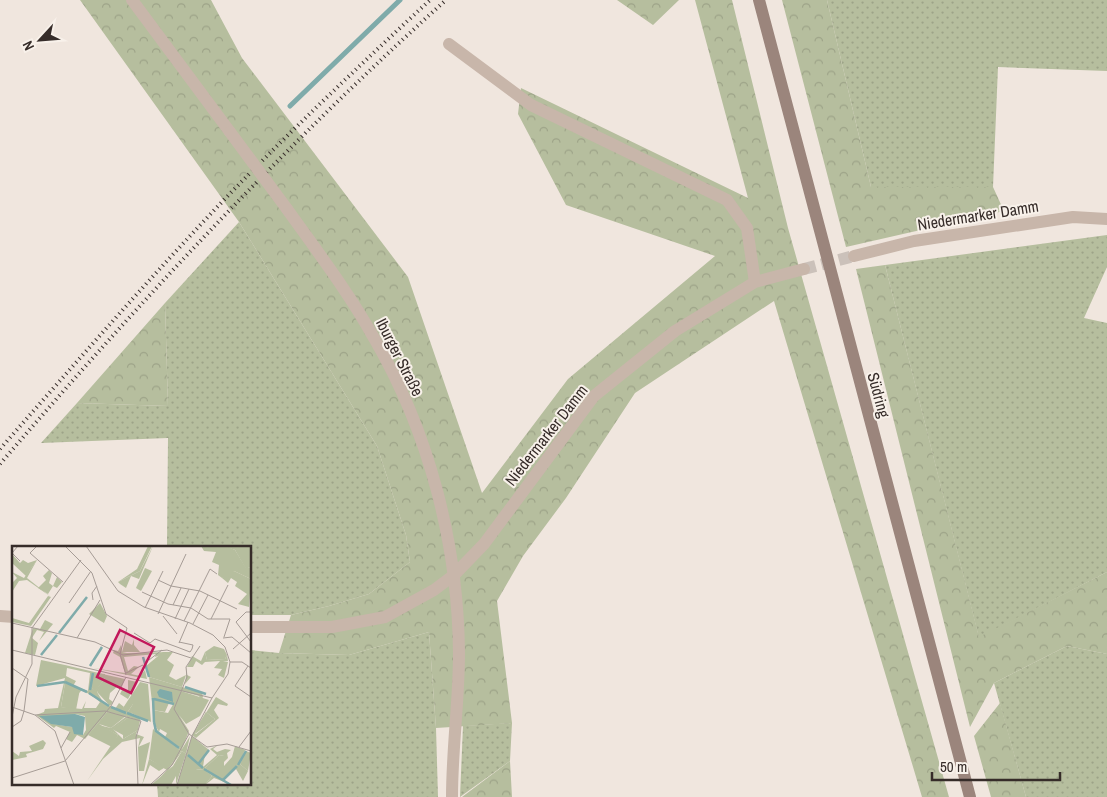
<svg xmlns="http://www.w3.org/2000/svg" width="1107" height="797" viewBox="0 0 1107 797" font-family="'Archivo Narrow',sans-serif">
<defs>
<pattern id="grass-dots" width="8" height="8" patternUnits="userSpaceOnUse" patternTransform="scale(1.25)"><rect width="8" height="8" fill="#b6be9e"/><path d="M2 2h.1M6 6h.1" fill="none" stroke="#9da388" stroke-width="1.8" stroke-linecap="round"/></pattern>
<pattern id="forest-crowns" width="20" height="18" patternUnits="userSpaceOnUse" patternTransform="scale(1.25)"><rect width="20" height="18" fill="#b6be9e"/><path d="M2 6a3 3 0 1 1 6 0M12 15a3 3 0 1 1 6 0" fill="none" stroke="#9da388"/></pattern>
</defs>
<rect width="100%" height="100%" fill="#f0e6de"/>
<!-- grass -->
<path fill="url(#grass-dots)" d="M827 0H1107V71L998 67 993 187H871Z
M239 222 377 446 406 535 410 562 369 594 329 606 291 615H250V547H167L168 438 41 443 77 403 168 406 165 303Z
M1107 235V267L1084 318 1107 323V572L979 638 885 265Z
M429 632 436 728 438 797H158L157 783H250V650L279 653 349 655Z
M1067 646 1107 654V797H1026L994 683Z
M512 723 510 761 460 797 463 726Z"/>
<!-- forest -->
<path fill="url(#forest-crowns)" d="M80 0H211L242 58 408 277 482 493 568 379 715 256 566 205 518 114 521 88 748 198 695 0H732L788 228 949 797H922L774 301 635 393 566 498 523 556 497 601 512 723 436 728 429 632 349 655 279 653 291 615 329 606 369 594 410 562 406 535 377 446 239 222Z
M617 0H679L653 25Z
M782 0H827L871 187H993L1004 211 846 247Z
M885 265 979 637 1107 572V654L1067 646 994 683 970 727 856 269Z
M165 303 168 406 77 403Z
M1000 703 1026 797H991L974 736Z
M510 761 512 797H462Z"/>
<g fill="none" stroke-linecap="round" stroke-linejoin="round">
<!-- stream -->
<path stroke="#7fabaa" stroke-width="5" d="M290 106 400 0"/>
<!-- street-tunnel -->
<path stroke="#cbc1ba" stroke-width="12" stroke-dasharray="12 6" stroke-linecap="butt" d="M804 269 854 256"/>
<!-- street -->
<path stroke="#c8b6aa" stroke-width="12" d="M132 0 230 132
M449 44 531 105 727 200 747 228 755 282
M287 209C317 251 349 293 374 338 429 432 458 544 459 653 459 701 452 749 452 797
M854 256 914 241 1073 217 1107 219
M0 616 14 617
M250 627H332L385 617 434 590 454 575 484 544 594 396 675 331 755 282 804 269"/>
<!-- secondary -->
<path stroke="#9b857c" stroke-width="12" d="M759 0 970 797"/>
<!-- rail -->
<path stroke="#362c29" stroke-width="4" stroke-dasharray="1 4" stroke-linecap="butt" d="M0 449C73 366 145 283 221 203 288 133 359 66 430 0
M0 464C140 301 286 144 446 0"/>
<!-- street-bridge -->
<path stroke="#c8b6aa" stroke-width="12" d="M230 132 287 209"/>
</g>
<g text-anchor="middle" stroke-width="4" stroke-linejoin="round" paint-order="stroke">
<!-- street labels -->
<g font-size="16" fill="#362c29" stroke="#f8f1ea">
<text transform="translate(978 215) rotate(-9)" y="6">Niedermarker Damm</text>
<text transform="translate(400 357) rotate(63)" y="6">Iburger Straße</text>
<text transform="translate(879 395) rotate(75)" y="6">Südring</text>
<text transform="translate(546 435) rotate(-52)" y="6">Niedermarker Damm</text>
</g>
</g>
<!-- overview -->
<g transform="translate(12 546)">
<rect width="239" height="239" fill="#f0e6de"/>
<path d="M136 0H140L128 25 106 36 125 23ZM214 0H239L238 21 234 23 223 4 217 2 221 5 216 10 208 6ZM0 8 8 17 11 14 16 17 25 14 14 30 0 17ZM37 24 40 27 37 37 41 40 45 31 50 36 45 42 41 40 36 48 26 42 34 34 31 30ZM222 25 239 33 237 61 226 58 235 48 223 40 225 36 219 32 216 37 210 32ZM36 50 39 51 19 80 0 76V72L17 77ZM88 57 95 70 92 77 77 68ZM122 93V99L128 106H110L113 95 120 99ZM151 106H161L155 114 162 119 157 130 164 134 174 129 170 141 137 131 134 120ZM29 114 53 119V132L24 140ZM82 127 93 128V132L83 146 79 141ZM95 129 113 133 109 143 106 140 98 147 97 153 101 156 98 160 85 146ZM116 134 125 136 116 153 108 148 110 144 116 146ZM128 136 136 138 139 176 119 167 121 158 115 167 109 165ZM53 137 68 143 64 164 49 161ZM169 145 197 154 188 170 174 178 167 169 177 185 170 203 153 191 155 187 148 183 147 186 142 177 141 164 156 167ZM95 166 115 169 99 182 87 178 106 189 100 201 76 189ZM194 166 203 173 183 188 188 176ZM117 171 128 175 126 184 111 193V189L100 183ZM141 183 169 205 155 224 137 213ZM180 190 197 204 184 224 192 223 200 230 193 239H165ZM31 194 34 197 31 203 14 208 15 211 0 214V205L7 210 8 206 20 205 17 200ZM138 196 132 225H127L126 201ZM223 200 233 204 227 217 210 234 193 222 207 209 212 210V220L220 211ZM170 205 174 208 164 239V230L159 239H139L161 220ZM234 205 239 207 236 225 228 218Z" fill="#b6be9e"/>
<path d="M141 0 127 33 119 30 114 42 108 38 106 36 128 25ZM189 0H214L223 4 234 22 239 21V33L222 25 220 30 210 32 206 29 207 19 200 16 204 6 192 5ZM25 14 15 32 39 51 15 34 7 35 0 46V37L5 32 0 26 12 32ZM33 74 41 78 27 95 32 86 25 84 20 92 26 97 23 109 13 107 21 82 28 83ZM109 99 110 106 115 107 159 106 143 111 144 108 112 111 116 125 122 120 127 121 119 128 128 130 133 124 135 133 81 122 113 127 108 111 101 107 102 104 106 105ZM193 106 195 114 213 113 215 109 216 115H211L216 116 212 132 206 129 210 123 202 122 208 115 193 116 190 119 184 115 181 121H175V129L179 131 173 138 175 121 180 110 189 115ZM53 119 95 129V138L93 136 85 146 91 156 103 163 107 157 112 161 110 165 115 167 121 158 124 160 119 167 129 172 127 175 117 171 101 183 111 193 126 184 124 188 132 191 126 202 128 192 110 196 91 213 75 235 106 189 86 179 99 182 115 170 95 166 73 193 65 189 60 196 54 193 58 186 44 180 42 182 24 169 32 166 33 163 46 162 53 132ZM55 122 78 127 76 145 68 142 66 148 70 144 82 151 88 156 84 162H72L74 155 70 163 49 161 53 137 61 140 64 135 54 130ZM83 127 93 129V132L83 145 79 141ZM63 168 73 170 74 184 71 189 60 181 42 178ZM137 131 190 147 191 151 189 154 187 150 169 145 163 159 157 157 153 166 141 164ZM204 151 216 158 215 160 206 158 202 164 207 172 184 192 180 189ZM194 166 203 173 184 188H183ZM142 177 147 187 170 203 178 190 174 208 170 205 156 225 144 236 155 224 152 222 147 225 138 219 130 239 137 213 152 221 155 224 169 205 142 183ZM206 199 201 203 205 206 213 203 219 204 215 207 216 212 212 216V210L207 209 193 222 211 234 227 217 233 205 229 202 234 205 228 218 236 225 231 235 224 223 212 234 220 239 202 232 193 239 200 230 192 223 183 224 193 208 191 221 205 209 198 203Z" fill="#b6be9e" fill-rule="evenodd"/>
<path d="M133 22 140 25 129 45 124 42Z" fill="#b6be9e"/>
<path d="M202 100 212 103 215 109 213 113 195 114 193 106Z" fill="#b6be9e"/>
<path d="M148 143 160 146 161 156 147 151 145 146ZM63 168 73 171 71 189 62 188 60 181 39 178 27 170Z" fill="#7fabaa"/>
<path fill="none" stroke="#7fabaa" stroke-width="2.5" d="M47 87 75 51M29 109 45 89M131 111 137 131M78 120 90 101M53 136 75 146M25 140 53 136M173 141 194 148M78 144 81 127M77 147 97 160M141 152 142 176M142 153 162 158M99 161 114 167M115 167 136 175M142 176 144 185 167 202M176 209 191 222M187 217 197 204M226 219 234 205M192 223 219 239M211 234 225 220"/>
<path fill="none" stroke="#a69c96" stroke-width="1" d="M6 0 0 7 8 15M25 0 18 7 51 36M53 0 80 27 94 68 115 82 108 108M74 0 106 45 132 61 178 77 201 89 213 101 218 116M146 34 159 40 188 45 225 63M130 46 156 58 179 62 196 73H218L212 91M81 54 80 47 85 40M57 57 79 25M161 59 169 42M133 62 151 25M239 66H234L224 76 239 96M146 68 174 8M151 70 165 88M163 73 177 43M199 73 216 39M172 75 198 23 205 28M0 77 83 96 111 109 155 104 179 112M181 78 196 49M122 87 138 97 143 93 165 101M65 92 88 54M211 92 220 91 239 107M167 97 176 76M188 100 174 121 175 131 162 163 177 188 195 201 215 198 239 205M165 101 178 106 180 103 181 99 167 96M221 103 239 87M0 104 200 152 216 128 218 116H230L239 122M108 108 114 129M137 114 150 104M236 120 223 140 239 151M0 122 13 131M114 127 131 119M0 161 23 169 43 185 62 239M23 169 93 165 129 175 124 191 126 239M0 171 4 151 20 118V82L69 14M0 181 9 175 12 165 16 133 13 131M227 201 239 185M49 202 58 186M0 232 53 215 99 160 114 131M138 239 160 219 177 188M165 239 180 190 200 152"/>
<path fill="#c2185b" fill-opacity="0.15" stroke="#c2185b" stroke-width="2.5" d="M108 84 142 101 119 147 85 131Z"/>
<rect width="239" height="239" fill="none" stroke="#362c29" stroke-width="2.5"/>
</g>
<!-- north arrow -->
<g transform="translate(40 40) rotate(244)" stroke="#f8f1ea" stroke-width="4" paint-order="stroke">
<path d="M0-4L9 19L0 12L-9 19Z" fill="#362c29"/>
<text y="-8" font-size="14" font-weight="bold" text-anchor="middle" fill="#362c29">N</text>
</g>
<!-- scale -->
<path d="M932 772v8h128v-8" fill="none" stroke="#362c29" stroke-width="2.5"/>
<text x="940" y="772" font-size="15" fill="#362c29" stroke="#f8f1ea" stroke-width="4" paint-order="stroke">50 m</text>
</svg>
